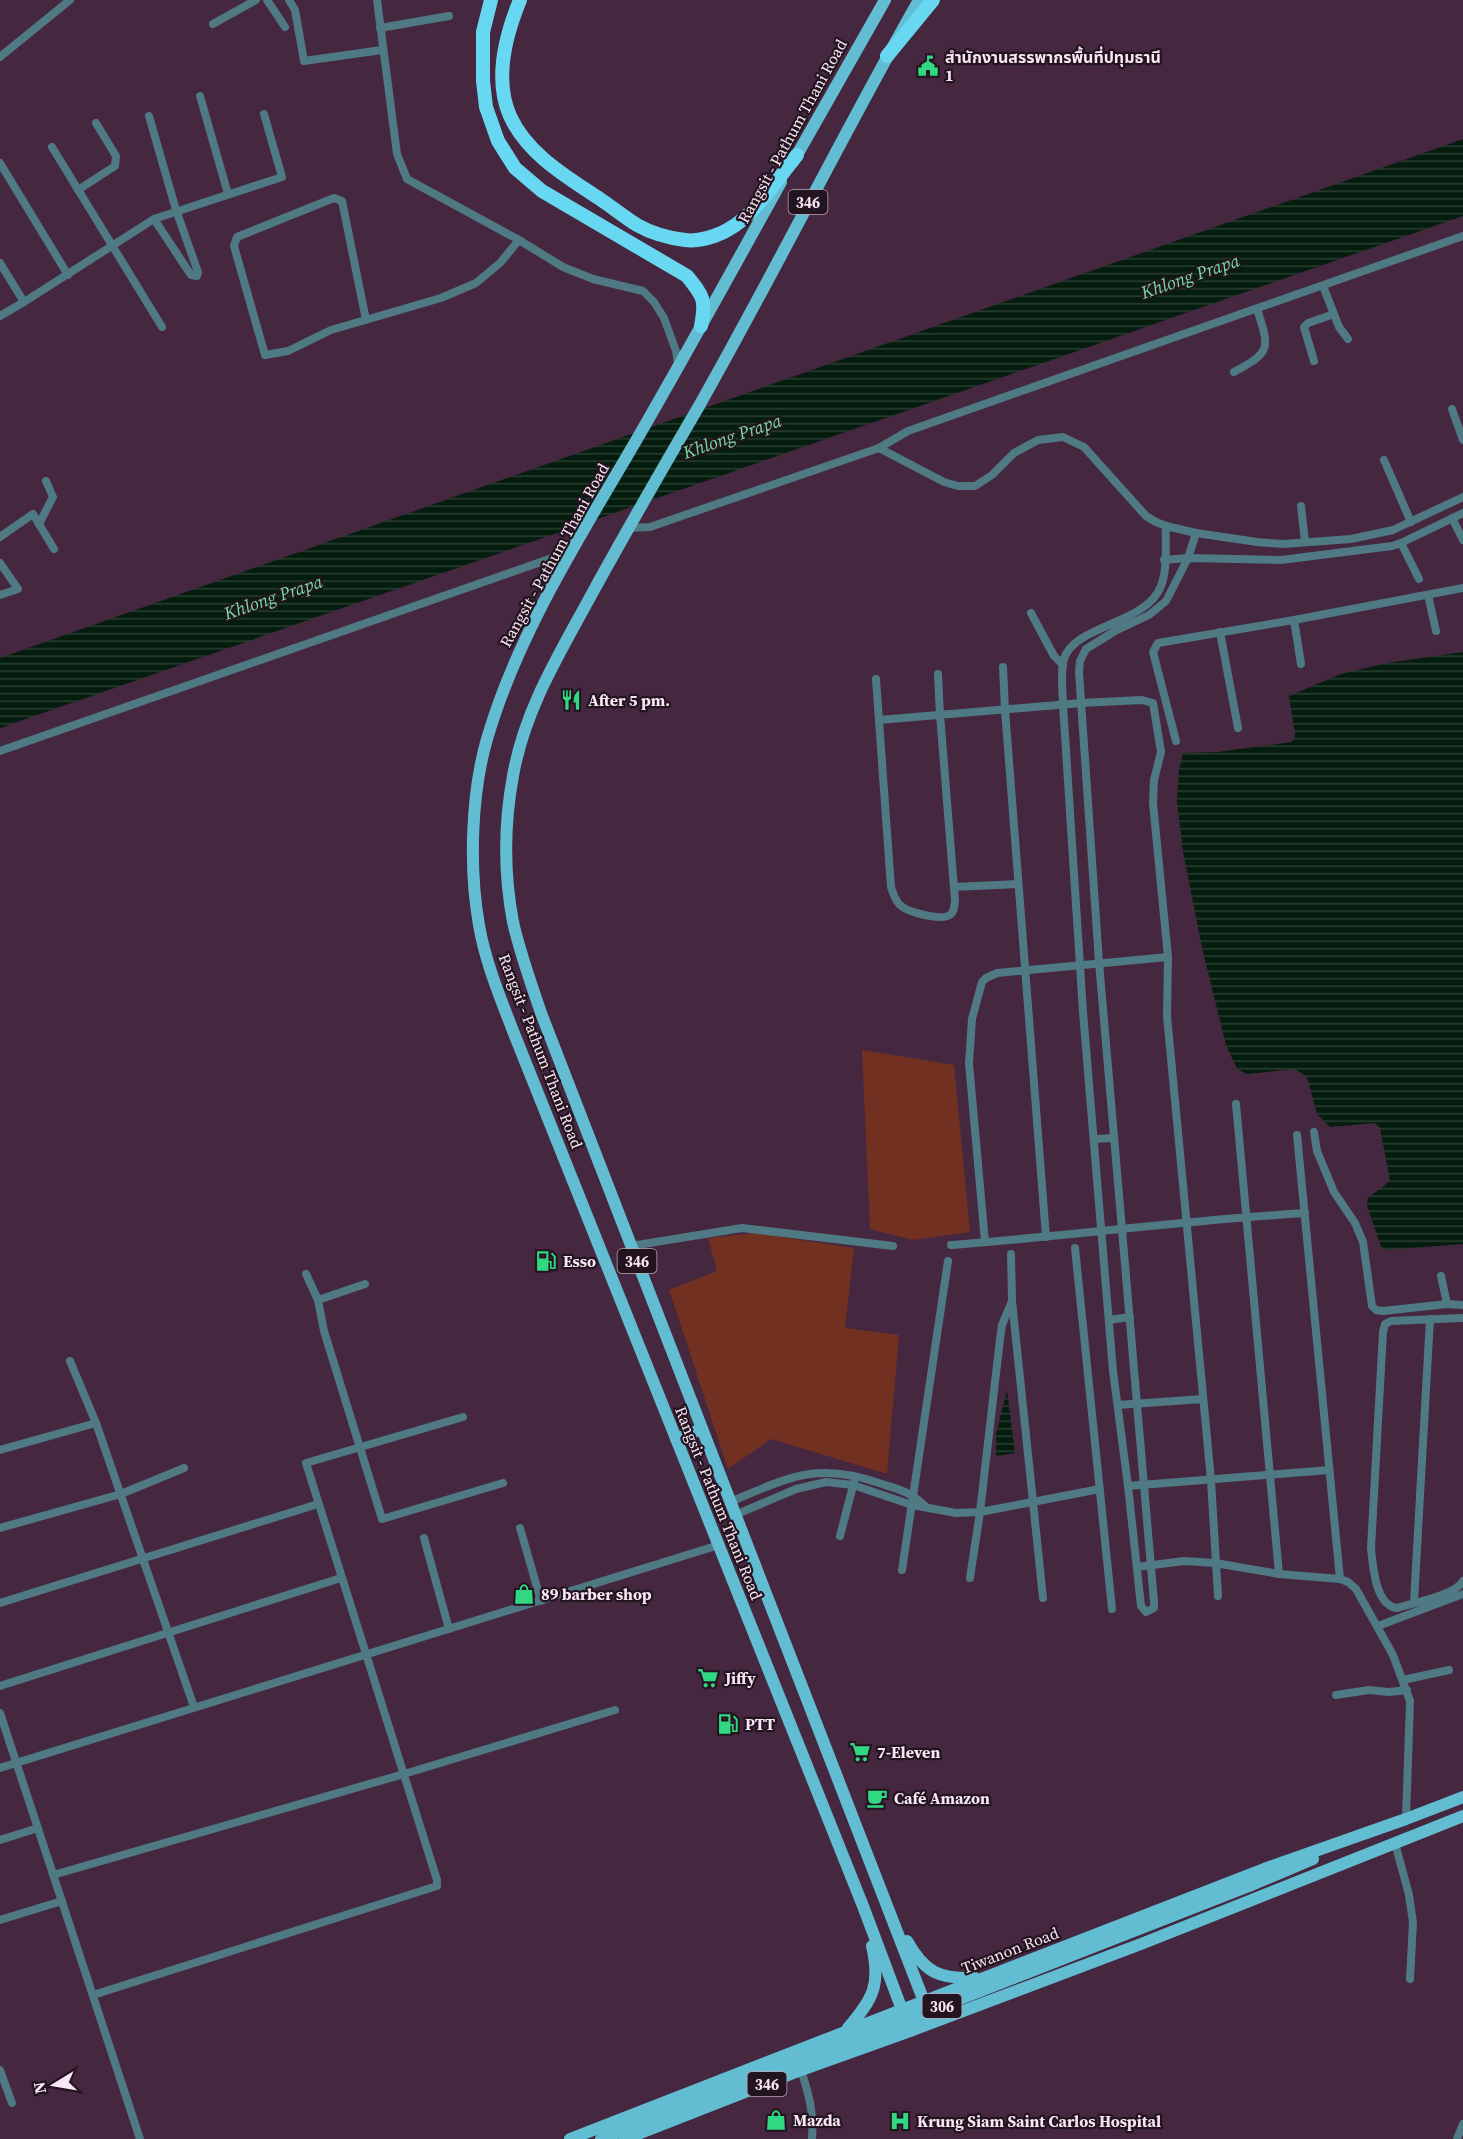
<svg xmlns="http://www.w3.org/2000/svg" width="1463" height="2139" font-family="'Source Serif 4','Noto Sans Thai',serif">
	<style>
		.green { fill: #723020 }
		.water { fill: url(#water-rules) }
		.lines { fill: none; stroke-linecap: round; stroke-linejoin: round }
		.street { stroke: #4f7983; stroke-width: 8 }
		.primary { stroke: #62bdd2; stroke-width: 12 }
		.highway { stroke: #68d8f2; stroke-width: 14 }
		.primary-bridge { stroke: #62bdd2; stroke-width: 12 }
		.labels { text-anchor: middle; dominant-baseline: central; stroke-width: 4.5; stroke-linejoin: round; paint-order: stroke }
		.shield { fill: #231520; stroke: #baa7b5; stroke-width: 1.5 }
		.shield-label { font-size: 15px; font-weight: bold; fill: #fae6f5 }
		.poi-label { font-size: 16px; font-weight: bold; fill: #fae6f5; stroke: #231520; text-anchor: start }
		.street-label { font-size: 16px; fill: #fae6f5; stroke: #231520 }
		.water-label { font-size: 18px; font-style: italic; fill: #72de9c; stroke: #231520 }
	</style>
	<defs>
		<pattern id="water-rules" width="6" height="5" patternUnits="userSpaceOnUse" patternTransform="scale(1.5)"><rect width="6" height="5" fill="#041d0e"/><path d="M0 2.5h6" fill="none" stroke="#2a3e32"/></pattern>
	</defs>
	<rect width="100%" height="100%" fill="#45273f"/>
	<!-- green -->
	<g class="green">
		<polygon points="862,1050 954,1065 970,1232 913,1240 870,1229"/>
		<polygon points="756,1233 854,1248 845,1328 899,1335 887,1474 771,1439 728,1469 669,1290 717,1271 708,1238"/>
	</g>
	<!-- water -->
	<g class="water">
		<polygon points="1463,139 1463,216 0,728 0,658"/>
		<polygon points="1463,652 1463,1244 1385,1250 1381,1246 1367,1206 1368,1198 1390,1181 1380,1128 1375,1123 1330,1127 1317,1114 1307,1077 1295,1069 1247,1074 1237,1069 1226,1045 1203,952 1183,852 1177,801 1179,770 1183,753 1218,752 1291,742 1294,739 1295,734 1289,696 1341,674 1387,663"/>
		<polygon points="1007,1390 1015,1453 996,1456 996,1435"/>
	</g>
	<g class="lines">
		<!-- street -->
		<g class="street">
			<polyline points="267,0 285,27"/>
			<polyline points="289,0 295,10 304,61 382,50"/>
			<polyline points="377,0 397,154 407,179 519,240 563,267 593,279 643,291 654,302 664,318 676,351 678,364"/>
			<polyline points="213,24 256,0"/>
			<polyline points="380,28 449,16"/>
			<polyline points="0,57 70,0"/>
			<polyline points="200,96 228,194"/>
			<polyline points="149,116 176,210 198,272 197,276 191,275 154,219"/>
			<polyline points="52,147 162,327"/>
			<polyline points="0,163 68,275"/>
			<polyline points="78,190 115,166 116,156 96,123"/>
			<polyline points="0,263 24,302 154,219 282,177 264,114"/>
			<polyline points="1323,286 1339,327 1348,339"/>
			<polyline points="0,316 24,302"/>
			<polyline points="366,320 342,201 334,198 237,237 234,246 265,355 288,351 331,330 441,298 476,283 500,263 519,240"/>
			<polyline points="1314,361 1304,327 1308,323 1334,314"/>
			<path d="M1234,372C1271,352 1270,349 1257,309"/>
			<polyline points="1452,409 1463,440"/>
			<polyline points="879,448 908,431 1463,236"/>
			<polyline points="1384,460 1411,522"/>
			<polyline points="1301,506 1305,542"/>
			<polyline points="1452,518 1463,540"/>
			<polyline points="39,524 53,497 46,481"/>
			<path d="M1166,526C1165,545 1168,568 1161,586C1147,624 1074,625 1064,659C1060,672 1063,691 1063,705L1083,1012L1113,1371L1128,1486L1141,1606L1146,1612L1154,1608V1602L1099,962L1079,672L1080,661L1086,649L1115,631L1149,615L1166,601L1188,558L1196,533"/>
			<polyline points="628,528 650,527 879,448 944,482 958,486 975,486 992,475 1014,453 1038,440 1063,437 1084,447 1146,516 1156,522 1166,526 1196,533 1257,542 1283,544 1351,539 1393,530 1463,497"/>
			<polyline points="0,537 33,514 54,549"/>
			<polyline points="1401,543 1419,579"/>
			<polyline points="1164,560 1188,558 1281,560 1392,546 1401,543 1463,513"/>
			<polyline points="0,563 18,589 0,595"/>
			<polyline points="1428,595 1436,631"/>
			<polyline points="1031,613 1054,656 1063,665"/>
			<polyline points="1294,620 1301,664"/>
			<polyline points="1220,632 1238,728"/>
			<polyline points="1003,667 1005,710 1046,1237"/>
			<path d="M876,679L891,887C893,894 895,900 900,905C907,912 943,922 951,914C955,910 954,905 955,900L940,715L938,674"/>
			<polyline points="879,720 1082,703 1142,700 1153,703 1161,752 1154,780 1153,803 1168,957 1167,1016 1211,1480 1218,1596"/>
			<polyline points="1176,741 1153,652 1158,643 1294,620 1463,588"/>
			<polyline points="0,751 555,557 568,558"/>
			<polyline points="954,887 1018,884"/>
			<polyline points="1236,1104 1279,1574"/>
			<polyline points="1314,1132 1317,1151 1334,1192 1355,1223 1363,1242 1372,1306 1376,1310 1383,1311 1447,1304 1463,1305"/>
			<polyline points="1297,1135 1340,1579"/>
			<polyline points="1094,1139 1114,1138"/>
			<polyline points="985,1242 969,1063 972,1019 982,982 986,978 997,973 1168,957"/>
			<path d="M951,1245C1069,1236 1187,1220 1305,1213"/>
			<polyline points="631,1246 742,1228 893,1246"/>
			<polyline points="1075,1248 1112,1609"/>
			<polyline points="1011,1254 1012,1301 1043,1598"/>
			<polyline points="306,1274 318,1300 324,1331 382,1519 503,1483"/>
			<polyline points="1441,1276 1447,1304"/>
			<polyline points="318,1300 365,1284"/>
			<path d="M1463,1318L1391,1321L1385,1324L1383,1332L1371,1548C1373,1566 1375,1605 1397,1608C1413,1603 1456,1595 1463,1581"/>
			<polyline points="1109,1320 1130,1317"/>
			<polyline points="70,1361 96,1423 194,1707"/>
			<polyline points="1118,1405 1203,1399"/>
			<polyline points="0,1450 96,1423"/>
			<polyline points="1128,1486 1329,1470"/>
			<path d="M730,1502C790,1477 817,1461 882,1484C901,1490 911,1492 926,1507"/>
			<polyline points="735,1515 796,1489 826,1482 853,1485 912,1505 956,1513 980,1512 1100,1489"/>
			<polyline points="0,1528 121,1494 184,1468"/>
			<polyline points="520,1528 541,1601"/>
			<polyline points="840,1536 854,1482"/>
			<polyline points="424,1538 449,1629"/>
			<polyline points="1137,1567 1184,1561 1215,1563 1279,1574 1340,1579 1348,1582 1356,1589 1393,1655 1410,1701 1406,1819"/>
			<polyline points="902,1570 948,1261"/>
			<polyline points="970,1578 980,1512 1000,1339 1002,1325 1012,1301"/>
			<polyline points="1414,1602 1430,1319"/>
			<polyline points="0,1603 318,1504"/>
			<polyline points="1378,1626 1463,1594"/>
			<polyline points="1403,1680 1449,1670"/>
			<polyline points="0,1686 341,1578"/>
			<polyline points="1336,1695 1369,1690 1389,1692 1407,1690"/>
			<polyline points="0,1713 140,2139"/>
			<polyline points="0,1768 719,1545"/>
			<polyline points="0,1840 38,1828"/>
			<polyline points="1395,1843 1409,1895 1413,1922 1410,1979"/>
			<polyline points="53,1875 404,1774 615,1710"/>
			<polyline points="0,1920 62,1901"/>
			<polyline points="93,1995 437,1886 437,1880 306,1463 463,1417"/>
			<polyline points="0,2070 12,2103"/>
			<path d="M801,2070C809,2095 814,2112 812,2139"/>
			<polyline points="1457,2139 1463,2124"/>
		</g>
		<!-- primary -->
		<g class="primary">
			<path d="M919,0C843,134 775,272 699,406C661,471 624,535 588,601C557,658 524,712 513,776C504,824 504,874 513,922C520,953 531,983 541,1013L932,2022"/>
			<polyline points="793,162 885,0"/>
			<path d="M781,182C731,272 682,362 630,451C576,543 517,636 487,739C471,794 469,869 479,925C485,961 500,997 513,1031L863,1906L910,2031"/>
			<polyline points="676,1439 702,1429"/>
			<polyline points="1249,1886 1313,1859"/>
			<path d="M907,1941C925,1973 939,1979 975,1978"/>
			<path d="M848,2028C873,1999 881,1985 872,1946"/>
			<polyline points="570,2139 1264,1869 1406,1819 1463,1797"/>
			<polyline points="601,2139 635,2126"/>
			<polyline points="625,2139 801,2070 910,2031 1141,1944 1463,1816"/>
		</g>
		<!-- highway -->
		<g class="highway">
			<path d="M491,0L483,32V81L486,107L498,141L515,168L542,191L687,276C704,297 706,300 701,326"/>
			<path d="M520,0C506,34 494,80 510,116C527,154 567,177 600,199C612,207 624,217 637,225C651,233 669,238 685,240C698,242 718,236 729,229C755,215 778,178 797,155"/>
			<polyline points="887,56 933,0"/>
		</g>
		<!-- primary-bridge -->
		<polyline class="primary-bridge" points="635,2126 1249,1886"/>
	</g>
	<!-- icons -->
	<defs>
		<g id="civic-bare" transform="scale(1.62)"><path d="M-.6-6.5H3V-4.5H.6V-3L4-1V1h2V6H-6V1h2V-1L-.6-3ZM-1.2 2.5V6h2.4V2.5Z" fill="#31d882" stroke="#231520" stroke-width="2.5" paint-order="stroke"/></g>
		<g id="restaurant-bare" transform="scale(1.62)"><path d="M-5-6h1v4h1v-4h1v4h1v-4h1v5L-1.5 .5V6h-2V.5L-5-1ZM5-6V6H3V1.5H1.5Q1.5-4 5-6Z" fill="#31d882" stroke="#231520" stroke-width="2.5" paint-order="stroke"/></g>
		<g id="fuel-bare" transform="scale(1.62)"><path d="M-5.5-6h7V0h2V4h1.3V-2.5L3-4.5l.8-.8L6-3V5H2.5V1h-1V6h-7ZM-4.2-4.7v3.2H.2V-4.7Z" fill="#31d882" stroke="#231520" stroke-width="2.5" paint-order="stroke"/></g>
		<g id="shop-bare" transform="scale(1.62)"><path d="M-5-2.5h2.3a2.7 3.5 0 0 1 5.4 0H5L5.5 6h-11ZM-1.5-2.5h3a1.5 2.3 0 0 0-3 0Z" fill="#31d882" stroke="#231520" stroke-width="2.5" paint-order="stroke"/></g>
		<g id="supermarket-bare" transform="scale(1.62)"><path d="M-6-5.5h2.5l.6 2H6L4.5 2H-2.5L-4.4-4H-6ZM-1.5 3.2a1.3 1.3 0 1 0 .1 0ZM3 3.2a1.3 1.3 0 1 0 .1 0Z" fill="#31d882" stroke="#231520" stroke-width="2.5" paint-order="stroke"/></g>
		<g id="cafe-bare" transform="scale(1.62)"><path d="M-5.5-4.5H6V0H3Q3 3.5 0 3.5H-2.5Q-5.5 3.5-5.5 0ZM3-3.2v2h1.7v-2ZM-6 4.5H4V6H-6Z" fill="#31d882" stroke="#231520" stroke-width="2.5" paint-order="stroke"/></g>
		<g id="hospital-bare" transform="scale(1.62)"><path d="M-5-5h3v3.5h4V-5h3V5h-3V1.5h-4V5h-3Z" fill="#31d882" stroke="#231520" stroke-width="2.5" paint-order="stroke"/></g>
	</defs>
	<g fill-rule="evenodd">
		<use href="#civic-bare" x="928" y="66"/>
		<use href="#restaurant-bare" x="571" y="700"/>
		<use href="#fuel-bare" x="546" y="1261"/>
		<use href="#shop-bare" x="524" y="1594"/>
		<use href="#supermarket-bare" x="708" y="1678"/>
		<use href="#fuel-bare" x="728" y="1724"/>
		<use href="#supermarket-bare" x="860" y="1752"/>
		<use href="#cafe-bare" x="877" y="1798"/>
		<use href="#shop-bare" x="776" y="2120"/>
		<use href="#hospital-bare" x="900" y="2121"/>
	</g>
	<g class="labels">
		<!-- shield labels -->
		<g class="shield">
			<rect x="788.5" y="190" width="39" height="24" rx="4.5"/>
			<rect x="617.5" y="1249" width="39" height="24" rx="4.5"/>
			<rect x="922.5" y="1994" width="39" height="24" rx="4.5"/>
			<rect x="747.5" y="2072" width="39" height="24" rx="4.5"/>
		</g>
		<g class="shield-label">
			<text x="808" y="202">346</text>
			<text x="637" y="1261">346</text>
			<text x="942" y="2006">306</text>
			<text x="767" y="2084">346</text>
		</g>
		<!-- poi labels -->
		<g class="poi-label">
			<text x="945" y="57">สำนักงานสรรพากรพื้นที่ปทุมธานี<tspan x="945" dy="18">1</tspan></text>
			<text x="588" y="700">After 5 pm.</text>
			<text x="563" y="1261">Esso</text>
			<text x="541" y="1594">89 barber shop</text>
			<text x="725" y="1678">Jiffy</text>
			<text x="745" y="1724">PTT</text>
			<text x="877" y="1752">7-Eleven</text>
			<text x="894" y="1798">Café Amazon</text>
			<text x="793" y="2120">Mazda</text>
			<text x="917" y="2121">Krung Siam Saint Carlos Hospital</text>
		</g>
		<!-- street labels -->
		<g class="street-label">
			<text transform="translate(792 131) rotate(-61)">Rangsit - Pathum Thani Road</text>
			<text transform="translate(554 555) rotate(-61)">Rangsit - Pathum Thani Road</text>
			<text transform="translate(541 1051) rotate(69)">Rangsit - Pathum Thani Road</text>
			<text transform="translate(719 1503) rotate(68)">Rangsit - Pathum Thani Road</text>
			<text transform="translate(1010 1950) rotate(-21)">Tiwanon Road</text>
		</g>
		<!-- water labels -->
		<g class="water-label">
			<text transform="translate(1190 276) rotate(-19)">Khlong Prapa</text>
			<text transform="translate(732 436) rotate(-19)">Khlong Prapa</text>
			<text transform="translate(273 597) rotate(-19)">Khlong Prapa</text>
		</g>
	</g>
	<!-- north arrow -->
	<g transform="translate(54 2085) rotate(259)" stroke="#231520" stroke-width="4.5" paint-order="stroke">
	<path d="M0-4.5L10 22L0 15L-10 22Z" fill="#fae6f5"/>
	<text y="-9" font-size="16" font-weight="bold" text-anchor="middle" fill="#fae6f5">N</text>
	</g>
</svg>
